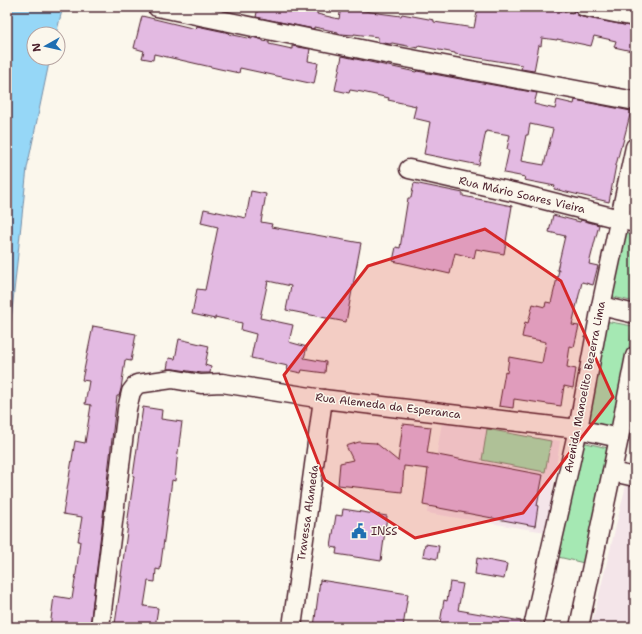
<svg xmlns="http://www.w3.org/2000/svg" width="642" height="634" font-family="'Shantell Sans',sans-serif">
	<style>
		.built { fill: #f4e5e9 }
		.green { fill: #a5e8b3; stroke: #78846f }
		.water { fill: #96d7f7; stroke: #788da5 }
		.building { fill: #e3bae2; stroke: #4a1f2b; fill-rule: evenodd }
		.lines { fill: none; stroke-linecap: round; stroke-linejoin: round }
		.minor-casing { stroke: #4a1f2b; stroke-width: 21 }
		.minor { stroke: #fbf7ec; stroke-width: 18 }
		.marked { fill: #d62828; fill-opacity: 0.2; stroke: #d62828; stroke-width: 3; stroke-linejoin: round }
		.labels { text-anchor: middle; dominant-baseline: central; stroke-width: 3; stroke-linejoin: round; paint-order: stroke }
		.street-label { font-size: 11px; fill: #4a1f2b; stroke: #fbf7ec }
		.poi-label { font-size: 11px; fill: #4a1f2b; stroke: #fbf7ec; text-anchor: start }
	</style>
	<rect width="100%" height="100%" fill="#fbf7ec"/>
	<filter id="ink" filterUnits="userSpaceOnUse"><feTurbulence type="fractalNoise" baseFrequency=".025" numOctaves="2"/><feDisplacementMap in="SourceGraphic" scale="8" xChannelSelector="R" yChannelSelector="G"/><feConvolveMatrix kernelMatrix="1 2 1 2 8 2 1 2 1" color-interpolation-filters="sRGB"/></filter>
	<g filter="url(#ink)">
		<!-- built -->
		<g class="built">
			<polygon points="442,422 560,441 546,532 427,513"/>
			<polygon points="627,481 635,482 635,627 591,627"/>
		</g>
		<!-- green -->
		<g class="green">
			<polygon points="623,233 635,235 635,302 609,296"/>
			<polygon points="605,321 633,326 614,427 586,421"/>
			<polygon points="487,429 551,441 545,472 482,460"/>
			<polygon points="582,442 612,449 584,563 554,556"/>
		</g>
		<!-- water -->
		<polygon class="water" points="7,7 63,7 56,34 34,34 34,58 50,58 27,168 11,320 7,343"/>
		<!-- building -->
		<g class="building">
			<polygon points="258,7 319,7 317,14 339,19 341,7 356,7 356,10 401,16 402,14 434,20 434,22 474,28 478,7 526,7 542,10 542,8 573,13 574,7 577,15 582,17 635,27 635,36 632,51 614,47 616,41 594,36 591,46 557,39 557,40 542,38 541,46 539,45 534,71 521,69 522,65 455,54 455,53 418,46 418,48 392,43 390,44 378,42 378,37 354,34 354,35 341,34 338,34 338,32 314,27 314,29 256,17"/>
			<polygon points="142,16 196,29 197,26 230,33 229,34 252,39 252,37 263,40 263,41 269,42 269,44 292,49 292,46 310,49 308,61 318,63 314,84 240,68 239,73 220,69 154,54 153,60 142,58 144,51 134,48"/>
			<path d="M342,56L416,72L417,71L537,93L534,104L555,109L557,100L574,104L575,100L631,111L622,146H621L616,165L609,202L554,189L555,186L524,180L525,177L504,173L509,150L507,149L510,135L486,131L479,165L424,154L430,122L413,118L416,106L388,100L389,98L362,92L350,90L349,93L335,90ZM530,124L553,129L544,165L521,161L526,135H528Z"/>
			<polygon points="414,183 463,193 463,196 512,206 504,254 476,249 474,258 455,253 450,274 393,261 396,247 400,248 408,198 411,198"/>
			<polygon points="251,191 266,194 261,222 272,224 271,227 361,243 346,322 286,310 291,286 268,281 260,318 293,325 289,342 307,347 304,358 326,362 325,373 302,370 301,373 287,370 288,366 251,358 256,334 241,330 242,323 215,317 215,319 192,314 197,289 205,290 218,227 201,223 204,209 246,218"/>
			<polygon points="553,215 580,222 581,220 599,225 589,264 598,266 593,285 582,282 572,325 579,326 574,347 570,346 567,367 576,369 573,388 564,386 561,406 514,399 513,408 499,406 505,372 507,373 509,357 542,363 546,342 522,337 525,322 528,323 533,304 545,307 546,302 551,303 559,270 557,270 565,236 549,232"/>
			<polygon points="93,326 136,334 131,361 125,360 121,389 119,396 117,396 90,627 50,627 54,596 72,599 77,567 80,541 78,541 82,517 63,514 75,441 85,443 91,405 85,404 89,381 82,380"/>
			<polygon points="179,339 209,346 205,365 211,367 210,373 202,373 174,369 167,369 169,358 175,359"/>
			<polygon points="143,407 162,410 161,419 182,422 177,460 175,481 172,480 160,570 156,569 155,582 148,581 144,606 158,608 155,627 137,627 115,624 122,576 121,576 128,525 127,525 134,476 133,476"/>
			<polygon points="403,424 431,427 427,453 543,475 537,506 538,506 535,526 423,505 428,469 404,466 402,492 338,485 340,463 353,460 346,446 359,442 376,443 398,461"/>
			<polygon points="343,509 387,516 381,561 336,554 337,548 331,547 336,515 342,516"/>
			<polygon points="425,544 439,546 437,559 423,556"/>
			<polygon points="477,558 507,564 504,579 475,574"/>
			<polygon points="320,580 408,594 403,627 314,627"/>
			<polygon points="450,582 463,584 458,610 521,621 521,627 462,627 440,623 444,600 447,601"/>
		</g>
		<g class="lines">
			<!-- minor casing -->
			<g class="minor-casing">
				<g id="minor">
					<polyline points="157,7 385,54 635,101"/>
					<polyline points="584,7 635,17"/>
					<polyline points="409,169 517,193 635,223"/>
					<polyline points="601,306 635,314"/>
					<polyline points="612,472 635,477"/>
					<polyline points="100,627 127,409 131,392 137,384 172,379 201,384 222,383 323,399 578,429 619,438"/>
					<polyline points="292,627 323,399"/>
					<polyline points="533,627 578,429 601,306 635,147"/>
					<polyline points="579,627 619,438 635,356"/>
				</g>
			</g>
			<!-- minor -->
			<use href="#minor" class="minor"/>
		</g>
	</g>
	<!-- marked area -->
	<path class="marked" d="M485,229L561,281L613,397L523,513L415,538L325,480L284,375L368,266Z"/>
	<!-- icons -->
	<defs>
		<g id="civic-bare" transform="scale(1.2)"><path d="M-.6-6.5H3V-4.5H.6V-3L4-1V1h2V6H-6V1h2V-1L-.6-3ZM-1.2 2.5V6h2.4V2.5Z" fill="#1f6fb2" stroke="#fbf7ec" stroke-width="2.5" paint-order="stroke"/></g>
	</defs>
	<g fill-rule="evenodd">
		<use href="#civic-bare" x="359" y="531"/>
	</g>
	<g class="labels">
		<!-- street labels -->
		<g class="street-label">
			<text transform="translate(522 195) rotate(13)">Rua Mário Soares Vieira</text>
			<text transform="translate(585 387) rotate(-79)">Avenida Manoelito Bezerra Lima</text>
			<text transform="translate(388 406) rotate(7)">Rua Alemeda da Esperanca</text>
			<text transform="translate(308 513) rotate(-82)">Travessa Alameda</text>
		</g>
		<!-- poi labels -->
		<g class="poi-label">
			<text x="371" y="531">INSS</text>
		</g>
	</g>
	<!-- margin -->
	<rect width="642" height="634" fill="none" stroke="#fbf7ec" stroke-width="24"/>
	<rect x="12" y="12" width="618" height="610" fill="none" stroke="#4a1f2b" stroke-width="1.5" filter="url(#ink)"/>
	<!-- north arrow -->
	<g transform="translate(46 46) rotate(262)"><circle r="19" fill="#fbf7ec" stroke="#b4a19f"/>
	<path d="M0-3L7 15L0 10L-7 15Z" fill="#1f6fb2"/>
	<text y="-6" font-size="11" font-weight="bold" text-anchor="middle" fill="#4a1f2b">N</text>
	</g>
</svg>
